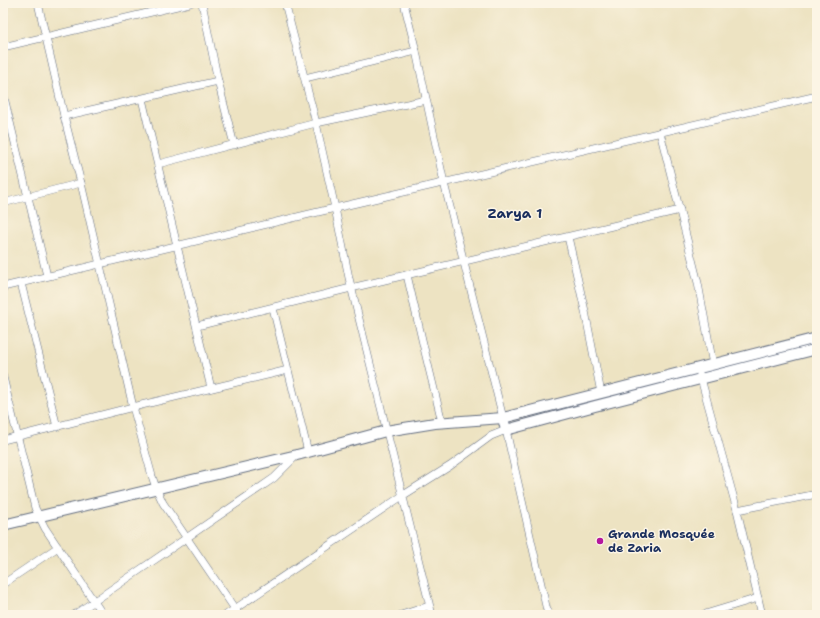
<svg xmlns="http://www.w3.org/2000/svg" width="820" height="618" font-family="'Shantell Sans',sans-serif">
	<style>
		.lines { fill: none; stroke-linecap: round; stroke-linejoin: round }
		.street-casing { stroke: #646e81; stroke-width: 8 }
		.secondary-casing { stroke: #646e81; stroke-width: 12 }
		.street { stroke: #fff; stroke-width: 7 }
		.secondary { stroke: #fff; stroke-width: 10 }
		.poi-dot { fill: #b5179e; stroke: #fcf5e5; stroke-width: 1.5 }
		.labels { text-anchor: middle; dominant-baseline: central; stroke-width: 3; stroke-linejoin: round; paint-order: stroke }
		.poi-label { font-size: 12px; font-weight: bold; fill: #1b2f5e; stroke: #fcf5e5; text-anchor: start }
		.quarter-label { font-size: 14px; font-weight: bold; fill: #1b2f5e; stroke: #fcf5e5 }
	</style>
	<rect width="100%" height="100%" fill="#fcf5e5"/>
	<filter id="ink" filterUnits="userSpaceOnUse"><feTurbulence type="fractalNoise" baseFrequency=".025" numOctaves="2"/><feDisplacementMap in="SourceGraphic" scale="8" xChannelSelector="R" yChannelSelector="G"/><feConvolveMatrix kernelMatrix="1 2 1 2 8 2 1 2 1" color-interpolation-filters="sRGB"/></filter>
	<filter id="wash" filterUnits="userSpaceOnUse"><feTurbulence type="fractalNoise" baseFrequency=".012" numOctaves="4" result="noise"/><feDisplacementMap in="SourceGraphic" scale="16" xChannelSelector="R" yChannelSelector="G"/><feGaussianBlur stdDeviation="0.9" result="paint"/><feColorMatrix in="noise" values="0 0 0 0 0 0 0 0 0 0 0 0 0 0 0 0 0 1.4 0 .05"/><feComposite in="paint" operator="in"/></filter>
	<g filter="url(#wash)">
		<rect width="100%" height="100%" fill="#ede3c2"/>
	</g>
	<g filter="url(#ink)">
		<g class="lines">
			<!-- street casing -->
			<g class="street-casing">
				<g id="street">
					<polyline points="38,3 64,116 81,183 133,407 152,476 156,488 163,503 239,615"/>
					<polyline points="202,3 218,81 234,145"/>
					<polyline points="285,3 316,123 335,208 349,278 432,615"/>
					<polyline points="404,3 416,51 444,183 503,418"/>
					<polyline points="3,47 190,3"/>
					<polyline points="305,78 416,51"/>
					<polyline points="3,93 47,276"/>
					<polyline points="142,99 211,388"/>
					<polyline points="64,116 218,81"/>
					<polyline points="660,132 698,283 713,365"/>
					<polyline points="158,164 316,123 426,100"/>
					<polyline points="3,203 81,183"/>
					<polyline points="568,237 585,311 601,393"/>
					<polyline points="407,275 424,348 442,422"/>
					<polyline points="21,283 57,427"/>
					<polyline points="3,287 335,208 817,96"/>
					<polyline points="273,308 308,452"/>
					<polyline points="197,326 351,288 680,210"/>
					<polyline points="700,375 737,510 762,615"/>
					<polyline points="3,377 35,508 45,528 103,615"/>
					<polyline points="3,440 133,407 288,370"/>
					<polyline points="737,510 817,494"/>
					<polyline points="3,584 58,547"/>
					<polyline points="74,615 274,478 297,455"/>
					<polyline points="226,615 402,496 450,466 491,436 506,430 548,615"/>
					<polyline points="401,615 429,606"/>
					<polyline points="702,615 758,598"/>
				</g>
			</g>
			<!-- secondary casing -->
			<g class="secondary-casing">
				<g id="secondary">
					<polyline points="503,418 506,430 595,406 817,349"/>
					<polyline points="3,525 297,455 386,431 435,423 503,418 817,338"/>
				</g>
			</g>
			<!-- street -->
			<use href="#street" class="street"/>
			<!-- secondary -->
			<use href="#secondary" class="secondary"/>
		</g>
	</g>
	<!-- markers -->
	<circle class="poi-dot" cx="600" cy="541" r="4"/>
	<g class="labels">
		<!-- poi labels -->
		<g class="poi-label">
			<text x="608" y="534">Grande Mosquée<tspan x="608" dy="14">de Zaria</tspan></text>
		</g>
		<!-- quarter labels -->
		<g class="quarter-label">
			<text x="515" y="213">Zarya 1</text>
		</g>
	</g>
	<!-- margin -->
	<rect width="820" height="618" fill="none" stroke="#fcf5e5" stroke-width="16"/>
</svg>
